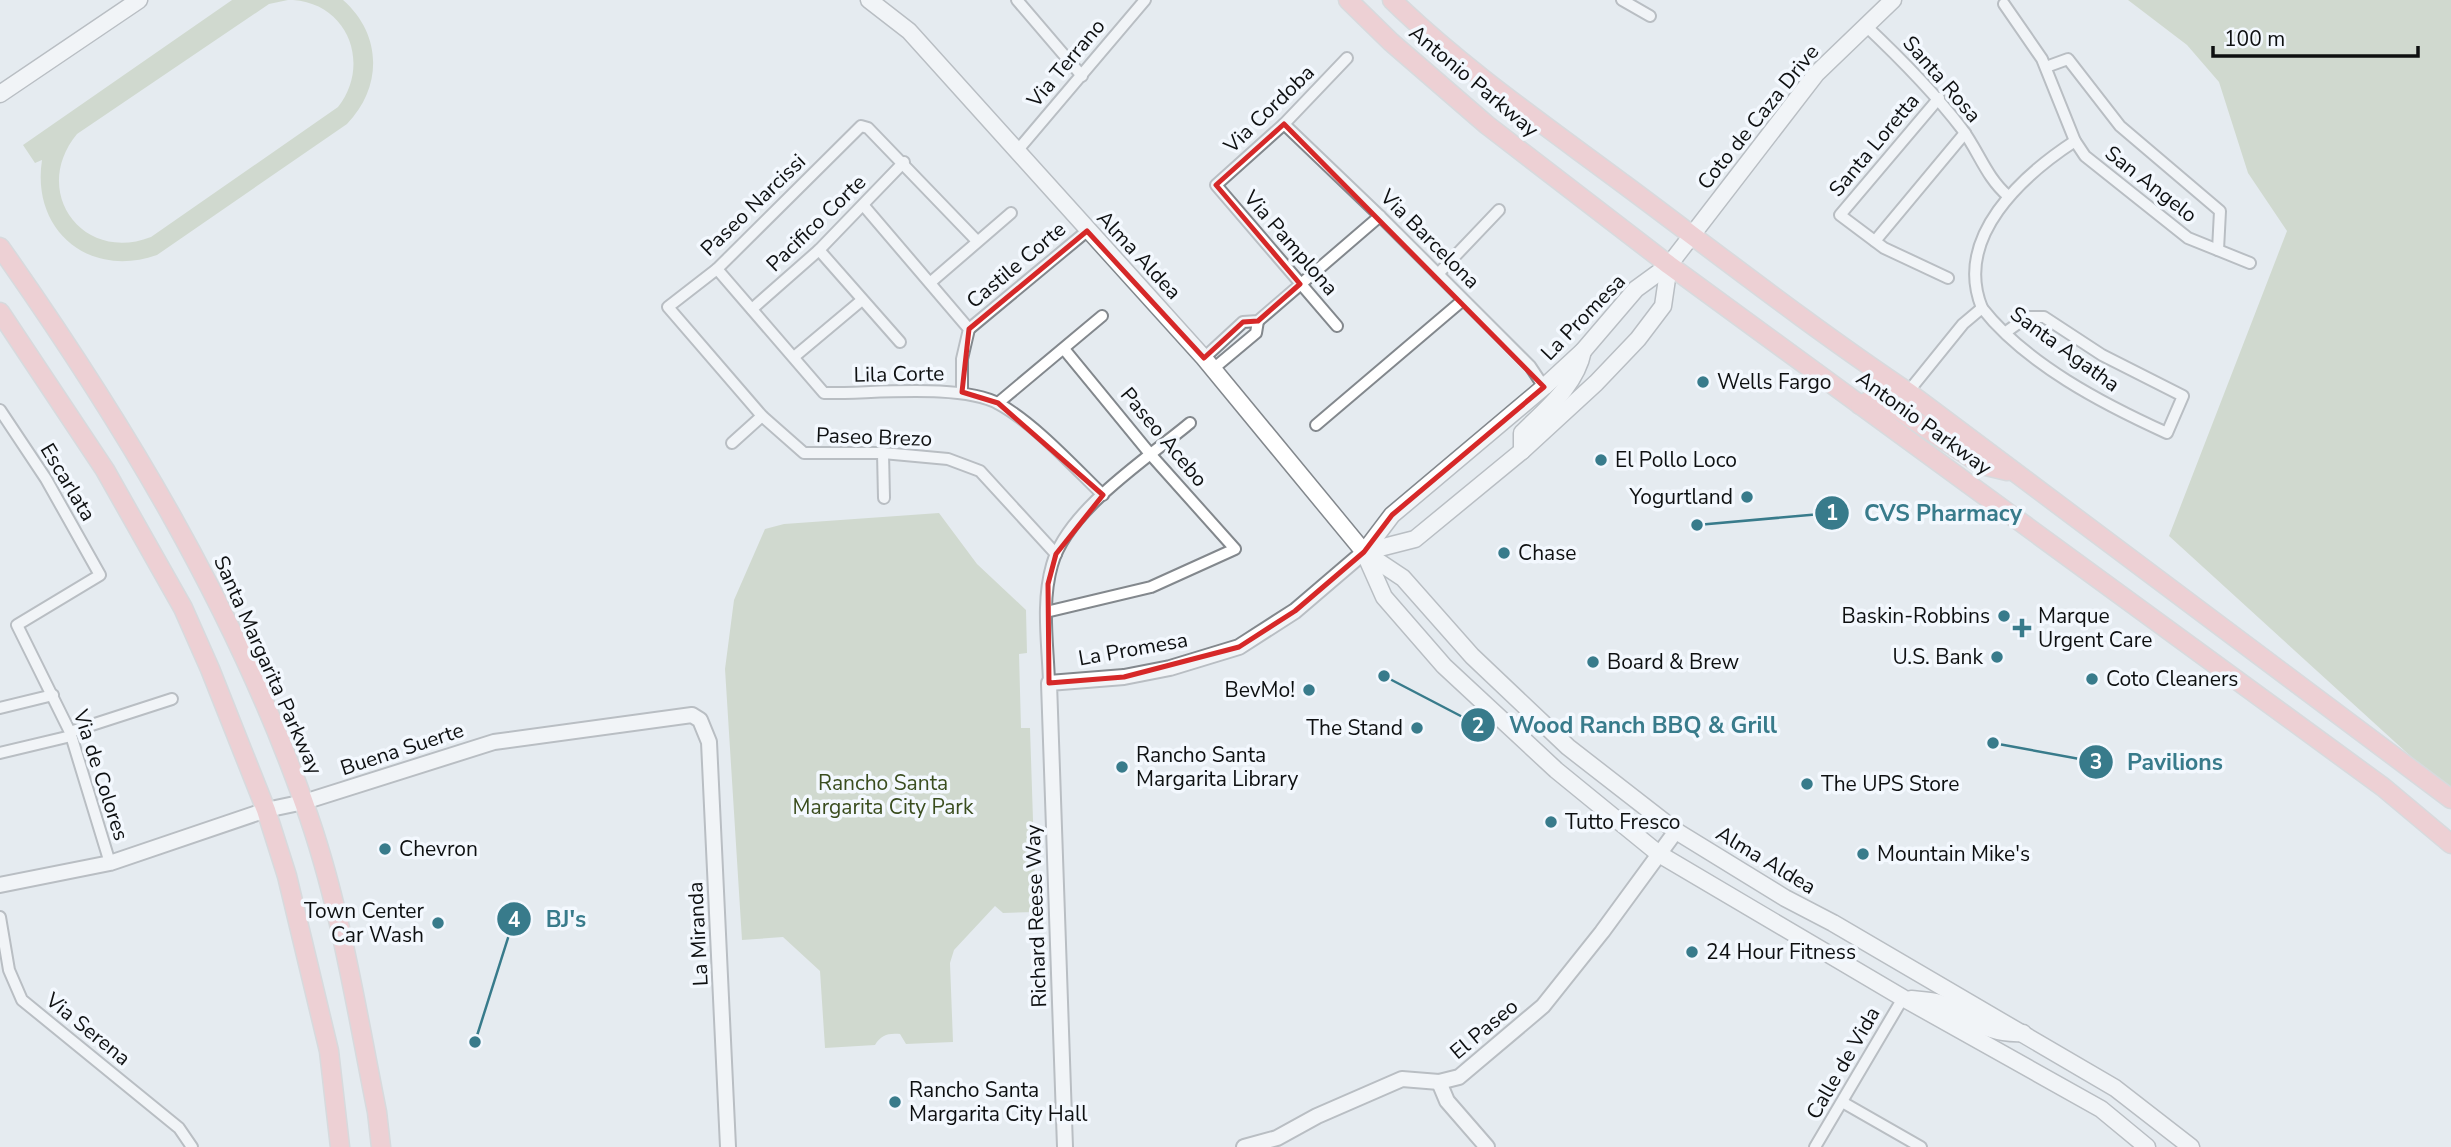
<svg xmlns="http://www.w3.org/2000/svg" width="2451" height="1147" font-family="'Nunito Sans',sans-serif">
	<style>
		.green { fill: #b6c4a7 }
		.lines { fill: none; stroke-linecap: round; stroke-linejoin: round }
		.minor-casing { stroke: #83888d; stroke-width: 14 }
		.tertiary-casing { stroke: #83888d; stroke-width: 18 }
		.secondary-casing { stroke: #83888d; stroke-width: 19 }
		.primary-casing { stroke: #c5c6c6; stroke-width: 21 }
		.minor { stroke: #fff; stroke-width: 10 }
		.tertiary { stroke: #fff; stroke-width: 14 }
		.secondary { stroke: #fff; stroke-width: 16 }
		.primary { stroke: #f5afb2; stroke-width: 18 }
		.marked { fill: none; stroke: #d62828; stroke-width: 5; stroke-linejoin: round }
		.poi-dot { fill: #387b8b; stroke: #f3f8fe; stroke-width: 2.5 }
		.labels { text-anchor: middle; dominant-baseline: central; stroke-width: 7; stroke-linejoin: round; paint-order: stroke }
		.street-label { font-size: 21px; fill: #0e1011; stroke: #f3f8fe }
		.poi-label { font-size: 21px; fill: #0e1011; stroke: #f3f8fe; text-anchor: start }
		.park-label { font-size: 21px; fill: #3a4d1e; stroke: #f3f8fe }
		.leader { fill: none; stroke: #387b8b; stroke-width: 2.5 }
		.callout-dot { fill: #387b8b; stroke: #f3f8fe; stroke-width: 2.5 }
		.mark-label { font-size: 21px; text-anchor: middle; font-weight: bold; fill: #fff }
		.callout-label { font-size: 23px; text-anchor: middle; font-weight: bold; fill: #387b8b; stroke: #f3f8fe; stroke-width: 7; stroke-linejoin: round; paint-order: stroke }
	</style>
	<rect width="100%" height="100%" fill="#e5ebf0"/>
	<!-- green -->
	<g class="green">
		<path d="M232,0H288L269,4L77,134C30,191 82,264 151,237L338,107C371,65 349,4 293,0H343C382,34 383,87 347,124L157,255C89,279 31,230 42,160L35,163L23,145Z"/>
		<polygon points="2128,0 2451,0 2451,793 2169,536 2287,231 2248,173 2219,82 2187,45"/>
		<path d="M939,513L977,564L1026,610L1027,653L1019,654L1021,728H1030L1036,912L1003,913L995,906L954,950L950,963L953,1042L906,1044L900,1034C888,1033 881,1035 875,1045L825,1048L820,971L783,937L742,940L725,669L734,600L765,529L784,524Z"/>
	</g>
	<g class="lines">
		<!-- minor casing -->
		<g class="minor-casing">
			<g id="minor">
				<polyline points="1017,0 1082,76"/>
				<polyline points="1622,0 1650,16"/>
				<polyline points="2004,4 2042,59 2075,141 2085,156 2188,238 2250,263"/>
				<path d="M1865,25C1900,58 1933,91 1962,129C1979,152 1986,177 2008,196"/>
				<polyline points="2046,67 2068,59 2120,126 2220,211 2218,250"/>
				<polyline points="1939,98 1840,215 1884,248 1948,278"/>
				<polyline points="1284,124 1380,216 1530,366 1544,387"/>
				<polyline points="1017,151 1145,0"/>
				<polyline points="864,206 969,329 962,359 962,392"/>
				<polyline points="977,241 868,128 861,126 717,269 668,307 762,416 804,453 883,453 948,459 980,471 1056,554"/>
				<polyline points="1875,241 1965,133"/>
				<polyline points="819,250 900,342"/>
				<path d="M717,269L824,393C869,394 961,383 999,404C1034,423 1074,467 1103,495"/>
				<polyline points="1438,274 1499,210"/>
				<polyline points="931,282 1011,213"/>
				<path d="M1982,308C2026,364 2103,404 2167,433L2183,396L2102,355L2044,317H2027L2006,332"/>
				<polyline points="752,309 819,250 904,162"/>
				<polyline points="1337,326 1216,185 1284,124 1347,58"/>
				<polyline points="969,329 1087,231"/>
				<polyline points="794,357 862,300"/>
				<polyline points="1204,358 1243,322 1258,321 1380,216"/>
				<polyline points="1213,369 1256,333 1258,321"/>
				<path d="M1908,392L1963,324L1982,308C1953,237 2023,175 2075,141"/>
				<polyline points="998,403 1102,316"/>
				<polyline points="0,410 46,479 100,575 17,625 70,732 110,863"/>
				<polyline points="1316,425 1463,300"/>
				<polyline points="732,443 762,416"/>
				<polyline points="883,453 884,498"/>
				<polyline points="1046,612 1151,587 1235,549 1151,455 1064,349"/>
				<path d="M1049,683C1048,645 1041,603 1052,565C1067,510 1148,458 1190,423"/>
				<polyline points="0,708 53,695"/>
				<polyline points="70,732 172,699"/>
				<polyline points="0,753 71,736"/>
				<polyline points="0,917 9,970 22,1000 179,1128 192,1147"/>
				<polyline points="1844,1103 1921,1147"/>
				<polyline points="1815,1147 1903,998"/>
			</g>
		</g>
		<!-- tertiary casing -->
		<g class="tertiary-casing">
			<g id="tertiary">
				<polyline points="0,885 110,863 266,810 304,802 494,742 692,715 700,720 709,742 728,1147"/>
				<polyline points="1439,1082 1447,1101 1487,1147"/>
				<polyline points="1065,1147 1049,683 1124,677 1170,668 1239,647 1295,611 1364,552"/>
				<polyline points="1244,1147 1277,1138 1317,1116 1402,1079 1439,1082 1459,1077 1543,1006 1602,932 1676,831"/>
			</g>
		</g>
		<!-- secondary casing -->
		<g class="secondary-casing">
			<g id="secondary">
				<polyline points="869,0 909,31 1204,358 1364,552 1403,578 1472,656 1568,747 1676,831 1785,898 1833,923 2115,1088 2191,1147"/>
				<polyline points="0,94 139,0"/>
				<path d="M1522,451V433C1546,409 1576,386 1583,351"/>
				<polyline points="1364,552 1384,597 1444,666 1556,770 1659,854 1903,998 2101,1109 2147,1147"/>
				<polyline points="1364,552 1392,515 1544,387 1583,351 1636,289 1669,265 1816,74 1893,0"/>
				<polyline points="1364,552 1415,539 1522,451 1596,383 1638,339 1663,306 1669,265"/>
				<path d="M1911,999C1920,1000 1931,1000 1939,1003C1972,1017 1985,1035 2023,1033"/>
			</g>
		</g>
		<!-- primary casing -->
		<g class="primary-casing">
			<g id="primary">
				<polyline points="1348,0 1391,42 1487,125 1669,265 2383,787 2451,844"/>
				<path d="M1392,0C1463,69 1546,126 1625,185C1719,255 1811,327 1908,392L2451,799"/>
				<path d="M0,247C121,419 233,603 304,803C340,902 356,1008 377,1112L381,1147"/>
				<polyline points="0,312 105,470 183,608 210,669 266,810 287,876 329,1051 340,1147"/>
				<polyline points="1860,405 1873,399 1881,399 1982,465 2007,471"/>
			</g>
		</g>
		<!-- minor -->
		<use href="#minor" class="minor"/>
		<!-- tertiary -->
		<use href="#tertiary" class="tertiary"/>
		<!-- secondary -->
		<use href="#secondary" class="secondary"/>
		<!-- primary -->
		<use href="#primary" class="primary"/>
	</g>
	<!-- marked area -->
	<path d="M0 0H2451V1147H0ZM1284,124L1544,387L1392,515L1364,552L1295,611L1239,647L1124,677L1049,683L1048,584L1056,554L1103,495L998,403L962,392L969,329L1087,231L1204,358L1243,322L1258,321L1300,284L1216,185Z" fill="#e5ebf0" fill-opacity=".55" fill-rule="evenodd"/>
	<path class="marked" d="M1284,124L1544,387L1392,515L1364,552L1295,611L1239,647L1124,677L1049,683L1048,584L1056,554L1103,495L998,403L962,392L969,329L1087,231L1204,358L1243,322L1258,321L1300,284L1216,185Z"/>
	<!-- markers -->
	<g class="poi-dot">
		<circle cx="1703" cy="382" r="7"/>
		<circle cx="1601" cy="460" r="7"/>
		<circle cx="1747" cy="497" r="7"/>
		<circle cx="1504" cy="553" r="7"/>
		<circle cx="2004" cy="616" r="7"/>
		<path d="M2018.5 617.5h7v7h7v7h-7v7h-7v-7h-7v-7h7z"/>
		<circle cx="1997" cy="657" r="7"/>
		<circle cx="1593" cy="662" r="7"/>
		<circle cx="2092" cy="679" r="7"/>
		<circle cx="1309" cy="690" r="7"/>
		<circle cx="1417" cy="728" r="7"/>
		<circle cx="1122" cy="767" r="7"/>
		<circle cx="1807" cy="784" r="7"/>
		<circle cx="1551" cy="822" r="7"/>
		<circle cx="385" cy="849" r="7"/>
		<circle cx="1863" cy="854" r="7"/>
		<circle cx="438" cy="923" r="7"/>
		<circle cx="1692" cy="952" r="7"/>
		<circle cx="895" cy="1102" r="7"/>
	</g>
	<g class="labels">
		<!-- street labels -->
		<g class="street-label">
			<text transform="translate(1066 63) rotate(-50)">Via Terrano</text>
			<text transform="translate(1942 79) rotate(49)">Santa Rosa</text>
			<text transform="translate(1474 81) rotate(40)">Antonio Parkway</text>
			<text transform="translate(1269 109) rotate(-44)">Via Cordoba</text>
			<text transform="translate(1758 117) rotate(-51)">Coto de Caza Drive</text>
			<text transform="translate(1874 145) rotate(-50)">Santa Loretta</text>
			<text transform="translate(2151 184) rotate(38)">San Angelo</text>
			<text transform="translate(753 205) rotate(-44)">Paseo Narcissi</text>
			<text transform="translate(816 223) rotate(-44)">Pacifico Corte</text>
			<text transform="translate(1430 239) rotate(45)">Via Barcelona</text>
			<text transform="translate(1291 243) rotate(49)">Via Pamplona</text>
			<text transform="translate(1139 255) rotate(47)">Alma Aldea</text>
			<text transform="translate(1016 265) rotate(-40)">Castile Corte</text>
			<text transform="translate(1583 317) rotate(-46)">La Promesa</text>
			<text transform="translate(2065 349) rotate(36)">Santa Agatha</text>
			<text transform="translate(899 374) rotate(-1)">Lila Corte</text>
			<text transform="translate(1924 423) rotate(36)">Antonio Parkway</text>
			<text transform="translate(874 437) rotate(2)">Paseo Brezo</text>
			<text transform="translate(1164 437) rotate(50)">Paseo Acebo</text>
			<text transform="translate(68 482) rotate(59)">Escarlata</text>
			<text transform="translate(1133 649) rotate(-10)">La Promesa</text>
			<text transform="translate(268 665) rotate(66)">Santa Margarita Parkway</text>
			<text transform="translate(402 749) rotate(-18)">Buena Suerte</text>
			<text transform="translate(101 775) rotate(72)">Via de Colores</text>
			<text transform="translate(1766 860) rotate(31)">Alma Aldea</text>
			<text transform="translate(1036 916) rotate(-92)">Richard Reese Way</text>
			<text transform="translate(698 934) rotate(-93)">La Miranda</text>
			<text transform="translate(88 1029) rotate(39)">Via Serena</text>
			<text transform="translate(1484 1029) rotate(-40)">El Paseo</text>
			<text transform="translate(1843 1063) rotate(-60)">Calle de Vida</text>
		</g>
		<!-- poi labels -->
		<g class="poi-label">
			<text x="1717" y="382">Wells Fargo</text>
			<text x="1615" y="460">El Pollo Loco</text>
			<text x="1733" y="497" text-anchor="end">Yogurtland</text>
			<text x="1518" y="553">Chase</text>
			<text x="1990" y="616" text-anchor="end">Baskin-Robbins</text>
			<text x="2038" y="616">Marque<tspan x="2038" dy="24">Urgent Care</tspan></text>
			<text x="1983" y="657" text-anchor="end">U.S. Bank</text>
			<text x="1607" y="662">Board &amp; Brew</text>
			<text x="2106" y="679">Coto Cleaners</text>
			<text x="1295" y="690" text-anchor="end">BevMo!</text>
			<text x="1403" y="728" text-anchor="end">The Stand</text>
			<text x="1136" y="755">Rancho Santa<tspan x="1136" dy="24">Margarita Library</tspan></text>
			<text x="1821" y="784">The UPS Store</text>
			<text x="1565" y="822">Tutto Fresco</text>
			<text x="399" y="849">Chevron</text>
			<text x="1877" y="854">Mountain Mike's</text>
			<text x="424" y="911" text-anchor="end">Town Center<tspan x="424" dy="24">Car Wash</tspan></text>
			<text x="1706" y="952">24 Hour Fitness</text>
			<text x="909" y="1090">Rancho Santa<tspan x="909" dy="24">Margarita City Hall</tspan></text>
		</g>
		<!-- park labels -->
		<g class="park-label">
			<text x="883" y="783">Rancho Santa<tspan x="883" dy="24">Margarita City Park</tspan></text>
		</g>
	</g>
	<!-- callouts -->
	<path class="leader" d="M1697 525L1832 513M1384 676L1478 725M1993 743L2096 762M475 1042L514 919"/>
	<g class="callout-dot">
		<circle cx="1697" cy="525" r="7"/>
		<circle cx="1384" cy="676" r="7"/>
		<circle cx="1993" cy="743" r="7"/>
		<circle cx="475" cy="1042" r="7"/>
		<circle cx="1832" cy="513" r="18"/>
		<circle cx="1478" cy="725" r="18"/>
		<circle cx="2096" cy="762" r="18"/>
		<circle cx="514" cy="919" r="18"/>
	</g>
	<g class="mark-label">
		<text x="1832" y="520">1</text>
		<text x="1478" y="733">2</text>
		<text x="2096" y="769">3</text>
		<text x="514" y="927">4</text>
	</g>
	<g class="callout-label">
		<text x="1943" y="521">CVS Pharmacy</text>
		<text x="1643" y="733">Wood Ranch BBQ &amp; Grill</text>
		<text x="2175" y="770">Pavilions</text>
		<text x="566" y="927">BJ's</text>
	</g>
	<!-- scale -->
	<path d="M2213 46v10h205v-10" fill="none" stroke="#0e1011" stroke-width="3.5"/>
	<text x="2224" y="46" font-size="21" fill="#0e1011" stroke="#f3f8fe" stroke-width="5" paint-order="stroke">100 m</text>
</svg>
